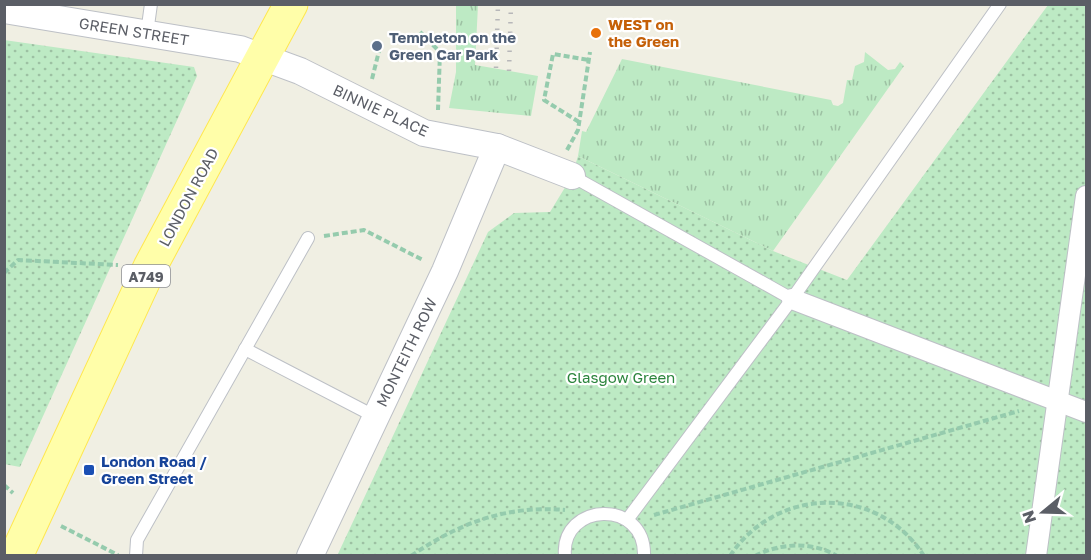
<svg xmlns="http://www.w3.org/2000/svg" width="1091" height="560" font-family="'Golos Text',sans-serif">
	<style>
		.grass { fill: url(#grass-tufts) }
		.park { fill: url(#park-dots) }
		.lines { fill: none; stroke-linecap: round; stroke-linejoin: round }
		.service-casing { stroke: #bdc0c6; stroke-width: 14 }
		.pedestrian-casing { stroke: #bdc0c6; stroke-width: 22 }
		.minor-casing { stroke: #bdc0c6; stroke-width: 28 }
		.primary-casing { stroke: #ffe74d; stroke-width: 35 }
		.path { stroke: #95cbad; stroke-width: 4; stroke-dasharray: 6 3; stroke-linecap: butt }
		.service { stroke: #fff; stroke-width: 12 }
		.pedestrian { stroke: #fff; stroke-width: 20 }
		.minor { stroke: #fff; stroke-width: 26 }
		.primary { stroke: #fffea9; stroke-width: 33 }
		.rail { stroke: #b7b7b9; stroke-width: 4.5; stroke-dasharray: 1.5 8; stroke-linecap: butt }
		.food-dot { fill: #e8710a; stroke: #fff; stroke-width: 2 }
		.service-dot { fill: #5c6f8a; stroke: #fff; stroke-width: 2 }
		.transit-dot { fill: #1a4fb4; stroke: #fff; stroke-width: 2 }
		.labels { text-anchor: middle; dominant-baseline: central; stroke-width: 4.5; stroke-linejoin: round; paint-order: stroke }
		.shield { fill: #fff; stroke: #8c8e94; stroke-width: 1.5 }
		.shield-label { font-size: 14px; font-weight: bold; fill: #5b5e66 }
		.food-label { font-size: 15px; font-weight: bold; fill: #c56008; stroke: #fff; text-anchor: start }
		.street-label { font-size: 15px; fill: #5b5e66; stroke: #fff }
		.service-label { font-size: 15px; font-weight: bold; fill: #4e5e75; stroke: #fff; text-anchor: start }
		.park-label { font-size: 15px; fill: #2c853d; stroke: #fff }
		.transit-label { font-size: 15px; font-weight: bold; fill: #164399; stroke: #fff; text-anchor: start }
	</style>
	<defs>
		<pattern id="grass-tufts" width="24" height="20" patternUnits="userSpaceOnUse" patternTransform="scale(1.5)"><rect width="24" height="20" fill="#bdeac4"/><path d="M3 7l-1-3M5 7V3M7 7l1-3M15 17l-1-3M17 17v-4M19 17l1-3" fill="none" stroke="#9dc1a3"/></pattern>
		<pattern id="park-dots" width="8" height="8" patternUnits="userSpaceOnUse" patternTransform="scale(1.5)"><rect width="8" height="8" fill="#bdeac4"/><path d="M2 2h.1M6 6h.1" fill="none" stroke="#9dc1a3" stroke-width="1.8" stroke-linecap="round"/></pattern>
	</defs>
	<rect width="100%" height="100%" fill="#f0efe3"/>
	<!-- grass -->
	<g class="grass">
		<polygon points="456,5 478,5 475,65 538,76 531,116 449,108 456,72"/>
		<polygon points="865,52 888,70 895,69 900,62 904,66 773,251 578,156 582,131 586,132 622,59 831,100 833,105 838,106 843,103 847,80 852,80 855,66 864,62"/>
	</g>
	<!-- park -->
	<g class="park">
		<polygon points="1048,5 1086,5 1086,555 337,556 488,232 514,213 550,212 572,176 578,156 773,251 847,280"/>
		<polygon points="4,40 194,67 197,76 20,467 4,464"/>
	</g>
	<g class="lines">
		<!-- service casing -->
		<g class="service-casing">
			<g id="service">
				<polyline points="147,33 151,4"/>
				<polyline points="572,176 792,299"/>
				<polyline points="245,349 376,417"/>
				<polyline points="627,520 792,299 1000,4"/>
				<polyline points="136,556 137,540 308,238"/>
				<path d="M565,556C560,502 646,498 644,556"/>
			</g>
		</g>
		<!-- pedestrian casing -->
		<g class="pedestrian-casing">
			<g id="pedestrian">
				<polyline points="792,299 1086,412"/>
				<polyline points="1036,556 1086,196"/>
			</g>
		</g>
		<!-- minor casing -->
		<g class="minor-casing">
			<g id="minor">
				<polyline points="4,10 240,49 300,71 424,133 497,147 572,176"/>
				<polyline points="310,556 445,271 497,147"/>
			</g>
		</g>
		<!-- primary casing -->
		<g class="primary-casing">
			<polyline id="primary" points="16,556 150,267 291,4"/>
		</g>
		<!-- path -->
		<g class="path">
			<polyline points="420,32 440,52 438,110"/>
			<polyline points="372,79 381,43"/>
			<polyline points="579,122 544,100 553,54 589,60"/>
			<polyline points="567,150 578,130 590,52"/>
			<polyline points="324,236 364,230 423,260"/>
			<polyline points="4,273 18,260 118,265"/>
			<polyline points="4,485 13,493"/>
			<polyline points="654,515 1019,411"/>
			<polyline points="61,526 118,555"/>
			<path d="M411,556C459,523 507,505 565,510"/>
			<path d="M730,556C776,486 878,484 924,556"/>
			<path d="M755,556C780,543 812,541 837,556"/>
		</g>
		<!-- service -->
		<use href="#service" class="service"/>
		<!-- pedestrian -->
		<use href="#pedestrian" class="pedestrian"/>
		<!-- minor -->
		<use href="#minor" class="minor"/>
		<!-- primary -->
		<use href="#primary" class="primary"/>
		<!-- rail -->
		<g class="rail">
			<polyline points="496,68 498,4"/>
			<polyline points="509,71 511,4"/>
		</g>
	</g>
	<!-- markers -->
	<circle class="food-dot" cx="596" cy="33" r="6"/>
	<circle class="service-dot" cx="377" cy="46" r="6"/>
	<rect class="transit-dot" x="83" y="464" width="12" height="12" rx="3"/>
	<g class="labels">
		<!-- shield labels -->
		<rect class="shield" x="122" y="265" width="48" height="22" rx="4.5"/>
		<g class="shield-label">
			<text x="146" y="276">A749</text>
		</g>
		<!-- food labels -->
		<g class="food-label">
			<text x="608" y="24">WEST on<tspan x="608" dy="17">the Green</tspan></text>
		</g>
		<!-- street labels -->
		<g class="street-label">
			<text transform="translate(134 31) rotate(9)">GREEN STREET</text>
			<text transform="translate(381 110) rotate(25)">BINNIE PLACE</text>
			<text transform="translate(188 197) rotate(-62)">LONDON ROAD</text>
			<text transform="translate(406 352) rotate(-64)">MONTEITH ROW</text>
		</g>
		<!-- service labels -->
		<g class="service-label">
			<text x="389" y="37">Templeton on the<tspan x="389" dy="17">Green Car Park</tspan></text>
		</g>
		<!-- park labels -->
		<g class="park-label">
			<text x="621" y="377">Glasgow Green</text>
		</g>
		<!-- transit labels -->
		<g class="transit-label">
			<text x="101" y="461">London Road /<tspan x="101" dy="17">Green Street</tspan></text>
		</g>
	</g>
	<!-- border -->
	<rect width="1091" height="560" fill="none" stroke="#5b5e66" stroke-width="12"/>
	<!-- north arrow -->
	<g transform="translate(1043 512) rotate(251)" stroke="#ffffff" stroke-width="4.5" paint-order="stroke">
	<path d="M0-4.5L10 22L0 15L-10 22Z" fill="#5b5e66"/>
	<text y="-9" font-size="16" font-weight="bold" text-anchor="middle" fill="#5b5e66">N</text>
	</g>
</svg>
